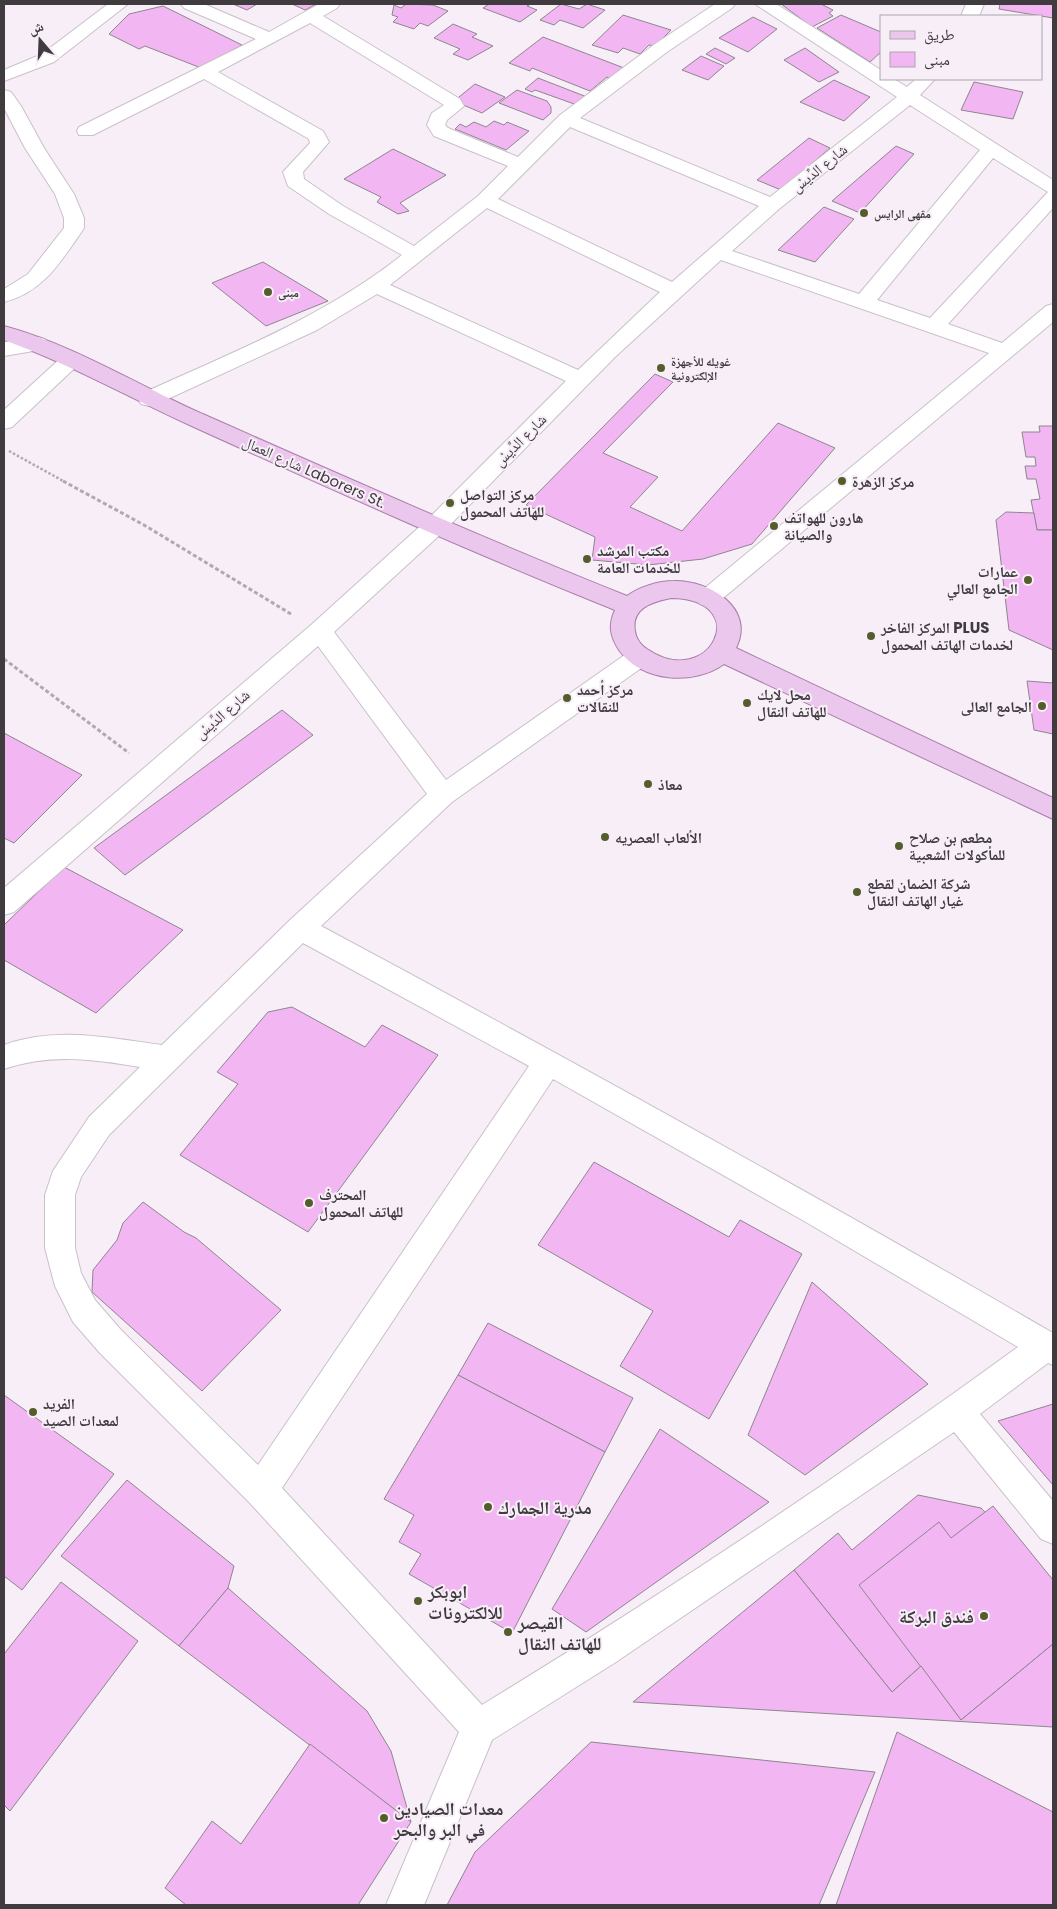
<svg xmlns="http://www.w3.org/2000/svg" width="1057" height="1909" font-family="Poppins,'Noto Naskh Arabic',sans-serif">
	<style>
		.building { fill: #f2b6f2; stroke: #8e868e }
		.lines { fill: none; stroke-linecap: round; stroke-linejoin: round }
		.minor-casing { stroke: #c9c1c9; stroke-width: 2 }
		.major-casing { stroke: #a87ea8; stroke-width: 2 }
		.path-far1 { stroke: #b0a9b0; stroke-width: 2.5; stroke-dasharray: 2.5 2; stroke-linecap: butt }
		.path { stroke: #b0a9b0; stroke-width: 3; stroke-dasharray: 4 2.5; stroke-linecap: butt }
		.minor { fill: #fff; fill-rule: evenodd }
		.major { fill: #ecc7ed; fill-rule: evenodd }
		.poi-dot { fill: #565d2c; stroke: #f7eef7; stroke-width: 2 }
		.labels { text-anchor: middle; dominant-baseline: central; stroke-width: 4; stroke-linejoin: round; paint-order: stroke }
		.far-poi-label { font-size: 12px; font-weight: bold; fill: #3f3b3f; stroke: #f7eef7; text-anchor: start }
		.street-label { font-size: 15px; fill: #3f3b3f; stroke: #f7eef7 }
		.poi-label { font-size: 15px; font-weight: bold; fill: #3f3b3f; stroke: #f7eef7; text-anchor: start }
		.near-poi-label { font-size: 18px; font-weight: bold; fill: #3f3b3f; stroke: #f7eef7; text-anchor: start }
	</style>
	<rect width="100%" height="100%" fill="#f7eef7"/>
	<!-- building -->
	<g class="building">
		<polygon points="233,4 257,4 247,10"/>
		<polygon points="292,4 317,4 305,10"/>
		<polygon points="406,4 433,5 448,11 428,26 420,23 414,29 393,22 398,17 392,15 394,5 401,8"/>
		<polygon points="489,4 531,4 527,6 537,10 520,22 483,8"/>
		<polygon points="561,4 579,9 587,4 605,10 583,28 560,20 554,25 540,20"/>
		<polygon points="781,4 821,4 833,10 829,13 833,16 812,27"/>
		<polygon points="1000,4 1053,4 1053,18 999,9"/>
		<polygon points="163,6 242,45 201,68 145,46 139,49 109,34 129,14"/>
		<polygon points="623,15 671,30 655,46 649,45 640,54 623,48 618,53 592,45"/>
		<polygon points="841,15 881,32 881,52 870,62 817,28"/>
		<polygon points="753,17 777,29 748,52 719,38"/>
		<polygon points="453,24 477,34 472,37 493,46 468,60 453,54 460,49 434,38"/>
		<polygon points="543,37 624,68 611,79 607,77 590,91 532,68 530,71 509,63"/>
		<polygon points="715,48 735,58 726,64 706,54"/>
		<polygon points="805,48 839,72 819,82 784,60"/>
		<polygon points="701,56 724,66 708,80 682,70"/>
		<polygon points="538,78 587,97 577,105 535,90 532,92 525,89"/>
		<polygon points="834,80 870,97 844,121 800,102"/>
		<polygon points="974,82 1023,92 1013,119 961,110"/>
		<polygon points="475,84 505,97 482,113 454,101"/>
		<polygon points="517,90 547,101 551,107 551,113 543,120 499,103"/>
		<polygon points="494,121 504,125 507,122 529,131 506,150 455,129 460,124 466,127 474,122 486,127"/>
		<polygon points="809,138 830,148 781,190 757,180"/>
		<polygon points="896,146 914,154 860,213 832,201"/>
		<polygon points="393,149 446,175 400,203 409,211 398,214 377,202 381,197 344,179"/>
		<polygon points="824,207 854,219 815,262 778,250"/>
		<polygon points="263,262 328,301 266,326 212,283"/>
		<polygon points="655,374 673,382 603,453 658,477 630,507 682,531 778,423 835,448 752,544 703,559 648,565 592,560 595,537 526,505"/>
		<polygon points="1039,426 1053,426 1053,530 1037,530 1031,500 1040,499 1036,479 1027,479 1025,466 1036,466 1035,457 1026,457 1022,432 1040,432"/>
		<polygon points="1006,512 1034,513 1037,530 1053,530 1053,650 1009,630 996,520"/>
		<polygon points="1027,681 1053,683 1053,734 1034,730"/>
		<polygon points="282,710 313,735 125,875 94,848"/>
		<polygon points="4,733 82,775 14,843 4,838"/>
		<polygon points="64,867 183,930 96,1013 4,960 4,925"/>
		<polygon points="292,1007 365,1047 382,1025 438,1055 308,1232 180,1155 238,1084 217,1072 268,1012"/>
		<polygon points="594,1162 729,1237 740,1220 802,1254 709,1419 620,1366 653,1311 538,1245"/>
		<polygon points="143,1202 184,1232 196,1238 281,1310 202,1391 92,1292 93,1270 117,1240 123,1223"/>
		<polygon points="812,1282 928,1384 805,1475 748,1435"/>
		<polygon points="488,1323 633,1398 605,1452 458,1375"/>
		<polygon points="458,1375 605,1452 512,1633 409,1574 421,1554 399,1542 414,1515 384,1499"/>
		<polygon points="4,1395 114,1474 22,1590 4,1576"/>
		<polygon points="1053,1404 1053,1485 998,1421"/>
		<polygon points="660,1429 769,1502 586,1632 552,1609"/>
		<polygon points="127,1480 234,1566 228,1588 179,1646 61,1556"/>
		<polygon points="918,1495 981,1508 1053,1584 1053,1644 961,1720 921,1666 892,1692 794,1570 838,1533 852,1550"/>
		<polygon points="993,1506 1053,1580 1053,1644 961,1720 859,1585 939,1522 951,1538"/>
		<polygon points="794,1570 892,1692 921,1666 961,1720 1053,1644 1053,1727 633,1702"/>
		<polygon points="61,1582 138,1641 10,1811 4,1805 4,1654"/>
		<polygon points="228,1588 367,1711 391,1751 411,1822 179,1646"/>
		<polygon points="897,1732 1053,1812 1053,1905 836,1905"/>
		<polygon points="591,1742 875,1772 819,1905 447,1905 475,1852"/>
		<polygon points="310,1744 411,1822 358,1905 186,1905 165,1888 212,1821 241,1844"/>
	</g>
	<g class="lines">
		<!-- minor casing -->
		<g class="minor-casing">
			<g id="minor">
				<polygon points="108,4 128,4 54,62 4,81 4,70 42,54"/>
				<path d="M181,4H204L269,32L319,4H340L337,8L323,16L460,99L464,106L447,120L445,125L448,128L518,157L560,115L655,44L715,4H735L732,8L667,52L580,118L770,197L897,97L755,4H776L881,70V79H894L907,87L916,79H935L920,95L1053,180V208L948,324L1002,343L1046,306L1053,304V322L716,604L708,607L700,604L696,598L700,592L989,353L721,260L615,357L443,532L334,632L446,780L629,652L638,649L647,652L650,658L647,664L452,802L321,926C567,1058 811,1193 1053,1333V1365L1048,1363L980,1414L1053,1501V1544L1041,1539L954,1432L616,1662L492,1740L424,1905H386L459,1732L249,1502L99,1352L73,1322L55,1286L45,1248V1195L53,1171L89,1117L140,1067C93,1059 50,1053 4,1069V1045C57,1026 108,1038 162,1045L290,920L427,794L318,646L14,912L4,915V888L311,625L427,520L566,381L377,294L317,330L157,404L149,406L141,404L138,399L141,394C231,353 324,317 402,255L329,214L288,186L283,172L310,143L309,139L204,79L93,135H79L77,131L79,127L256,39L184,8ZM310,23L444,105L432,113L427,125L434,136L508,166L478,196L414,246L343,206L304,179L303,172L329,142L323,131L218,72ZM910,105L980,150L859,294L732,251L779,209ZM570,127L759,206L672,282L498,199ZM993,158L1048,192L930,318L877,300ZM487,208L660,292L578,370L390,285ZM303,943L529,1066L258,1465L121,1330L95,1300L81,1273L75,1248V1195L81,1177L109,1135ZM553,1079L804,1221L1018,1347C845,1473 665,1593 482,1705L282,1488Z"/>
				<polygon points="966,4 984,4 979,16 961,16"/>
				<path d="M4,90L11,92L21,106L44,148L74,194L84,218V228C62,260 44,292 4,302V289L28,274L64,228V218L55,194L25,148L4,108Z"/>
				<polygon points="38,337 45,339 49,344 45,349 4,356 4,342"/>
				<polygon points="71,353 78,355 82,360 78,365 12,427 4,429 4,410 64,355"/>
			</g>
		</g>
		<!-- major casing -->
		<g class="major-casing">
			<path id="major" d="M4,326C74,345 139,386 205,415C345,477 485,539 627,596C639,587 658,581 674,581C709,580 756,608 736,648L1053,798V819L724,664C694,686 641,682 619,650C610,636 608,625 615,610C473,553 335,491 196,428C132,399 70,364 4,340ZM671,598C755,599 710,692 647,649C641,645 636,639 635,631C631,608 652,602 671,598Z"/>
		</g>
		<!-- path-far1 -->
		<polyline class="path-far1" points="9,451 65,482"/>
		<!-- path -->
		<g class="path">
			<polyline points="63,481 144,525 291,614"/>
			<polyline points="4,659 129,753"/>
		</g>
		<!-- minor -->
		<use href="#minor" class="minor"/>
		<!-- major -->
		<use href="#major" class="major"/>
	</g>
	<!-- markers -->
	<g class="poi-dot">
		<circle cx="864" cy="213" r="5"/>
		<circle cx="268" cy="292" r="5"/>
		<circle cx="661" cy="368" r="5"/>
		<circle cx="842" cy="481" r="5"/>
		<circle cx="450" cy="503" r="5"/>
		<circle cx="774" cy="526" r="5"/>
		<circle cx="587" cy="559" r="5"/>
		<circle cx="1028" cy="580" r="5"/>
		<circle cx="871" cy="636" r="5"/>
		<circle cx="567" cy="698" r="5"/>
		<circle cx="747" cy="703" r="5"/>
		<circle cx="1042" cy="706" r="5"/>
		<circle cx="648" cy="784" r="5"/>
		<circle cx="605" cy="837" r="5"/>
		<circle cx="899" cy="846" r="5"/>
		<circle cx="857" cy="892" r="5"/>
		<circle cx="309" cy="1203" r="5"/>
		<circle cx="33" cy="1412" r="5"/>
		<circle cx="488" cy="1507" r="5"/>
		<circle cx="418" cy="1601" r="5"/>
		<circle cx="984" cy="1616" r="5"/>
		<circle cx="508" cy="1632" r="5"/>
		<circle cx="384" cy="1818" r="5"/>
	</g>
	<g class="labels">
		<!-- far-poi labels -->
		<g class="far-poi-label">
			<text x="874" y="213">مقهى الرايس</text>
			<text x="278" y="292">مبنى</text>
			<text x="671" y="361">غويله للأجهزة<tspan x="671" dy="14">الإلكترونية</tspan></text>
		</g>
		<!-- street labels -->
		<g class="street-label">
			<text transform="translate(819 168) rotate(-39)">شارع الدِّيسْ</text>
			<text transform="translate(520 440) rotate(-45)">شارع الدِّيسْ</text>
			<text transform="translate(314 472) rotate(24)">شارع العمال Laborers St.</text>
			<text transform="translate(222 714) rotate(-41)">شارع الدِّيسْ</text>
		</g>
		<!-- poi labels -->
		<g class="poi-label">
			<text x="852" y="481">مركز الزهرة</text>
			<text x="460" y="494">مركز التواصل<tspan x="460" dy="17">للهاتف المحمول</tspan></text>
			<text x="784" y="517">هارون للهواتف<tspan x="784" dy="17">والصيانة</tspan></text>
			<text x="597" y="550">مكتب المرشد<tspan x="597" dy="17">للخدمات العامة</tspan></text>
			<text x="1018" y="571" text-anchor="end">عمارات<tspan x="1018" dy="17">الجامع العالي</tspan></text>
			<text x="881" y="627">المركز الفاخر PLUS<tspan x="881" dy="17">لخدمات الهاتف المحمول</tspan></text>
			<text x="577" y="689">مركز أحمد<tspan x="577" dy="17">للنقالات</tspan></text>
			<text x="757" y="694">محل لايك<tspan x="757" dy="17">للهاتف النقال</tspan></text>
			<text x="1032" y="706" text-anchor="end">الجامع العالى</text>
			<text x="658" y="784">معاذ</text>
			<text x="615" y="837">الألعاب العصريه</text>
			<text x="909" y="837">مطعم بن صلاح<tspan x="909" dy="17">للمأكولات الشعبية</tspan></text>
			<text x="867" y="883">شركة الضمان لقطع<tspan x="867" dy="17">غيار الهاتف النقال</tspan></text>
			<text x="319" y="1194">المحترف<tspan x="319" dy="17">للهاتف المحمول</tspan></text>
			<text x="43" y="1403">الفريد<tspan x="43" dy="17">لمعدات الصيد</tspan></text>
		</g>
		<!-- near-poi labels -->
		<g class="near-poi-label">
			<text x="498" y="1507">مدرية الجمارك</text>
			<text x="428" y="1591">ابوبكر<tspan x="428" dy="21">للالكترونات</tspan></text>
			<text x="974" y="1616" text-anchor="end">فندق البركة</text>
			<text x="518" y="1622">القيصر<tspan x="518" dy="21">للهاتف النقال</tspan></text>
			<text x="394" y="1808">معدات الصيادين<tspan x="394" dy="21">في البر والبحر</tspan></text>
		</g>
	</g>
	<!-- border -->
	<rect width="1057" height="1909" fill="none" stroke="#3f3b3f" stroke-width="10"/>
	<!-- legend -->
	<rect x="880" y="15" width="162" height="65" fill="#f7eef7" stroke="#ada6ad"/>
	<rect x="890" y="31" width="25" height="8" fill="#ecc7ed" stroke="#ada6ad"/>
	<text x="924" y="40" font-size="15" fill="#3f3b3f">طريق</text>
	<rect x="890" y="52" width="25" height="15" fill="#f2b6f2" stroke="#ada6ad"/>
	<text x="924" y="65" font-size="15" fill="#3f3b3f">مبنى</text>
	<!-- north arrow -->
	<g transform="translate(40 40) rotate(341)" stroke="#f7eef7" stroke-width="4" paint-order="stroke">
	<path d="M0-4L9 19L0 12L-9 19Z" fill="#3f3b3f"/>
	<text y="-8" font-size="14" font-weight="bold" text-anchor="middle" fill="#3f3b3f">ش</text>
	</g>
</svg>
